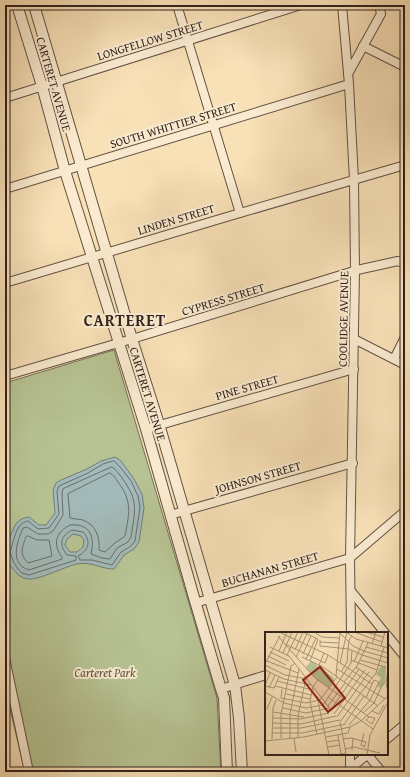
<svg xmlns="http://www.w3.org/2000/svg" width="410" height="777" font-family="'Gentium Book Plus',serif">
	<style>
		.green { fill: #b7c393; stroke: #747258 }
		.water { fill: #a2bab9; stroke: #747d7b; fill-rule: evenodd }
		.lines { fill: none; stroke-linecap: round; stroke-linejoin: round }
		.shore { stroke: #696e6b; stroke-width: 1 }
		.minor-casing { stroke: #625244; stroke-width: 10 }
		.tertiary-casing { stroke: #625244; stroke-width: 12 }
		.minor { stroke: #faebd0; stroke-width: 8 }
		.tertiary { stroke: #faebd0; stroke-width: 10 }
		.labels { text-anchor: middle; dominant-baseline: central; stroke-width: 4; stroke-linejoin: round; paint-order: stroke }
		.street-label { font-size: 12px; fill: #30221d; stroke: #faebd0 }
		.park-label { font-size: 12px; font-style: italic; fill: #585240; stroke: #faebd0 }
		.district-label { font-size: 16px; font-weight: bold; letter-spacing: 1px; fill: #30221d; stroke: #faebd0 }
		.inset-road { fill: none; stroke: #a89479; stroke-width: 1 }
		.view { fill: #8f2418; fill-opacity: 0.15; stroke: #8f2418; stroke-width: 2 }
		.inset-edge { fill: none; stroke: #30221d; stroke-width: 2 }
	</style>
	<rect width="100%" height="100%" fill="#f8e0b7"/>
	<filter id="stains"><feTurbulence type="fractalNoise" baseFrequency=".005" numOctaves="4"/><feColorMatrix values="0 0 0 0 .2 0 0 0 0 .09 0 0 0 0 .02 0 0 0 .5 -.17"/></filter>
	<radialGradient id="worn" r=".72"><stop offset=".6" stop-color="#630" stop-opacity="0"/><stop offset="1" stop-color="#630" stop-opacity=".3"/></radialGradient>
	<!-- green -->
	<polygon class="green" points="114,350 217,698 221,772 25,772 5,688 5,383"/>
	<!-- water -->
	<path class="water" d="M115,457L121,461L134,479L142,494L144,508L139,542L134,549L124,555L114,569C101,569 90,561 77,564C66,566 37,581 28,579C20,578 15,572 11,567C5,557 6,548 10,537C15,525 16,519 29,517L39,525H46L55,513L53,490L56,483L61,480L87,469L101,461ZM73,534L81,536L84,540L83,547L77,552H70L65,545L67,539Z"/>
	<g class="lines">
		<!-- shore -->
		<g class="shore">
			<path d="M114,461L121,468L131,481L138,496L140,507L135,541L131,546L121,552L112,565L92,560H80L78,556C88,551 92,541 83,532L72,530C61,536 58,544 67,555L76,556V560L29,575L22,573L18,569L14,563L10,552C14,542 15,523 28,521L38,529L49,528L59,514L57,491L59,486L88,473L103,464Z"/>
			<path d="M112,467C116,469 119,474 122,478C139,501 135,511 131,537L128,542L117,548L110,559L102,558L91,554C95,538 91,523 70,525C56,532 52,544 62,557V559L29,570C9,564 17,542 23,528L27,527L38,534H48L53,531L63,515L62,493L63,489Z"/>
			<path d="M110,473C114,475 116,479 118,482C133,502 129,514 125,536L115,543L105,552L99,550C100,537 96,525 83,520C78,519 74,519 70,518L68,494Z"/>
			<path d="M28,536L37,540H49L52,556L28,563C19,554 22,548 26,537Z"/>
		</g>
		<!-- minor casing -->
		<g class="minor-casing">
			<g id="minor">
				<polyline points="177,5 240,213"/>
				<polyline points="342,5 349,84 354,180 355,271 350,558 351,633"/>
				<polyline points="363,46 405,67"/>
				<polyline points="348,74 381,14 379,5"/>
				<polyline points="5,98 301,5"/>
				<polyline points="5,189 349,84"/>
				<polyline points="5,283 240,213 405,165"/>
				<polyline points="354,339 405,365"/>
				<polyline points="394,359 405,337"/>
				<polyline points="5,376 132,339 357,270 398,261 405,264"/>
				<polyline points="146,429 354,369"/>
				<polyline points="170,515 353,463"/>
				<polyline points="351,591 385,633"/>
				<polyline points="195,603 350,558 405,511"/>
				<polyline points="387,635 405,657"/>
				<polyline points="5,658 29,772"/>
				<polyline points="221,689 266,675"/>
				<polyline points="387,739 405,724"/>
				<polyline points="367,754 382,772"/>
				<polyline points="350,769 368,754"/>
				<polyline points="350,771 350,754"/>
			</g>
		</g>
		<!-- tertiary casing -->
		<g class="tertiary-casing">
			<g id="tertiary">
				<polyline points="17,5 42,86 65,171 146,429 195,601 221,689 224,698 227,772"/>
				<polyline points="34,5 132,339 159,424 235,685 239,718 242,772"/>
			</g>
		</g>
		<!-- minor -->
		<use href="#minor" class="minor"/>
		<!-- tertiary -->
		<use href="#tertiary" class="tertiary"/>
	</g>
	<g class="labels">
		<!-- street labels -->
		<g class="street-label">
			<text transform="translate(150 40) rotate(-17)">LONGFELLOW STREET</text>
			<text transform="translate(54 84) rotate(74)">CARTERET AVENUE</text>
			<text transform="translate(173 125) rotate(-17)">SOUTH WHITTIER STREET</text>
			<text transform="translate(176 219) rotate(-17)">LINDEN STREET</text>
			<text transform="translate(223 299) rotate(-17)">CYPRESS STREET</text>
			<text transform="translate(343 319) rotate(-89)">COOLIDGE AVENUE</text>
			<text transform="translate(247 387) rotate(-16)">PINE STREET</text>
			<text transform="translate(148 394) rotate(73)">CARTERET AVENUE</text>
			<text transform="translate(258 477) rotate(-16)">JOHNSON STREET</text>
			<text transform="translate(270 569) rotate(-16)">BUCHANAN STREET</text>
		</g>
		<!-- park labels -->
		<g class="park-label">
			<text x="105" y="672">Carteret Park</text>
		</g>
		<!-- district labels -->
		<g class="district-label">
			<text x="125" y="320">CARTERET</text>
		</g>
	</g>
	<!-- overview -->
	<g transform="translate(265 632)">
		<rect width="123" height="123" fill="#f8e0b7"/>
		<path d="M46,29L69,46L64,56L49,45L41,35ZM116,34L121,35L120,51L116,56L112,54L116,46L111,42Z" fill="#b7c393"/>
		<path class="inset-road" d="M38,0L53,7L45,29M49,0L57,5L74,6M81,0L91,7L123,16M89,0L117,10M101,0L118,5M16,1L63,23L107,52M75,1L88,14L99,19M13,4L49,45L104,85L110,86L107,92L101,88L104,85M55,8V14L84,17L97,23M55,10L74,11M107,12L111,0M22,13L60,31L63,23M116,14L120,0M5,15L24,24L66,78M101,15L123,21M30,18L38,0M14,19L22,0M99,19L123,26M5,20L24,29M18,21L27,0M38,22L46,4M22,23L33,0M97,23L123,31M3,24L21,33M31,25L42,2M37,25L58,35L113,74M41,27L51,6M86,28L112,38M95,28L121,35M2,29L33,41M89,30L98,9M75,31L82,0M0,32L15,4M0,33L20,43L42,47M54,33L69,49M54,33L59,21M91,35L107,46M123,36L121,51L123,61M72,37L120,67M0,38L19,47L46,53M76,40L82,30L84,8L87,4M71,44L75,0M12,49L47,58M79,50L92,34L103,11M0,53L5,41M0,54L9,56L14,45M10,54L46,63M4,56L10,43M87,56L100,38M17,57L16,66L41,71L55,68L72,45M0,60L19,71L41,76L58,73L86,31L87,18M21,62L45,67M95,62L111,41L119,15M52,64L64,123M63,65L108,97M63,74L80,51M18,76L41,81L64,76M2,77L7,65M65,79L94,37M107,79L114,82L119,73M8,80L39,85M98,81L109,71L118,51M69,82L87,56M72,85L104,40M8,86L35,87L64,81M8,91L36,92L71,84M80,91L99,64M84,93L105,68L114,50L109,48L101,66M8,96H36L75,88M7,101H37L81,92M99,101L96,113L100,115M52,103L45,69L48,55L53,48M73,103L76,122M61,105L83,101L85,95M16,106V82L26,34L30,31M25,106V82L34,37M29,106L31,120M33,106V84L41,46M7,107L8,76L11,68M78,107L86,106L101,110L99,115M0,109L39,105L85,95L96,89L123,64M62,110L74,108M63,115L75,113M80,117L89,115L115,121M87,118L88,106M73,123L81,121L75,90L95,62M102,123L105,103L123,70"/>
		<path class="view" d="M55,35L80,66L63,80L38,48Z"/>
		<rect width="123" height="123" class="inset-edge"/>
	</g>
	<!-- margin -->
	<rect width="410" height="777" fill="none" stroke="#f8e0b7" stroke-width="20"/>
	<rect x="6" y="6" width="398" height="765" fill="none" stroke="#30221d" stroke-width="2"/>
	<rect x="10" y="10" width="390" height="757" fill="none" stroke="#30221d"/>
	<rect width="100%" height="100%" filter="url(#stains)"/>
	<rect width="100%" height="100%" fill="url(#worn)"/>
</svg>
